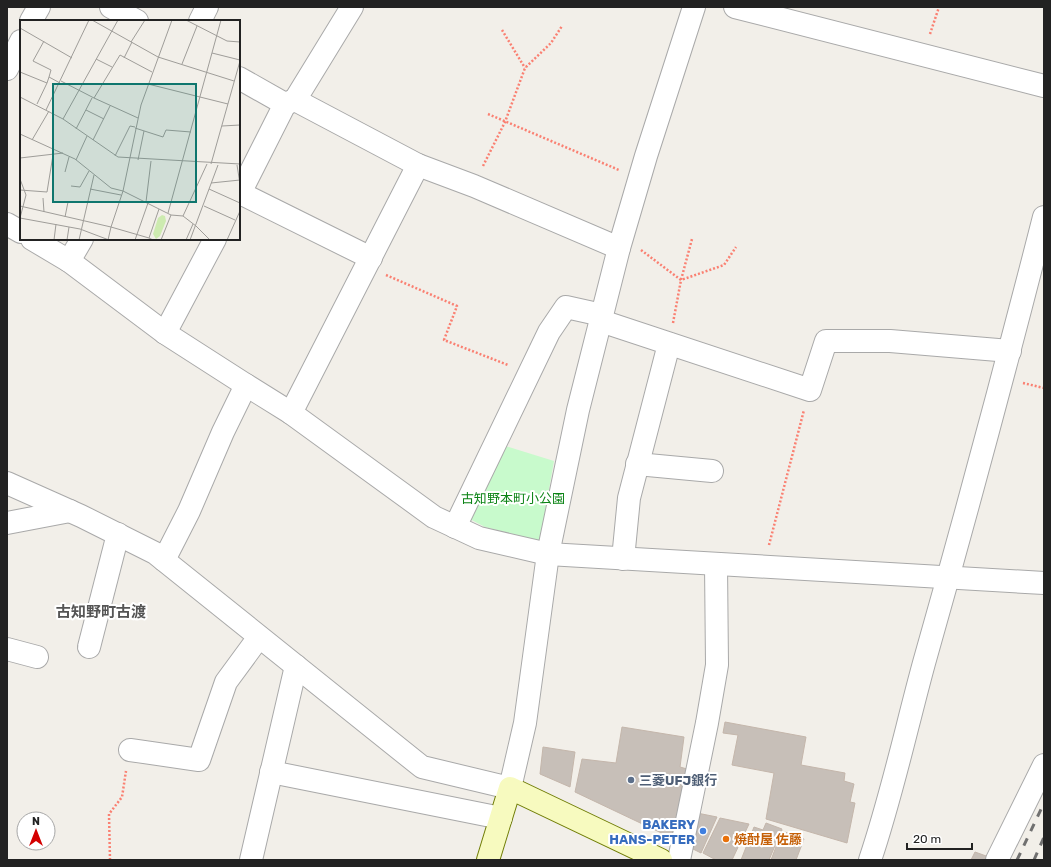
<svg xmlns="http://www.w3.org/2000/svg" width="1051" height="867" font-family="Rubik,'Noto Sans JP',sans-serif">
	<style>
		.park { fill: #c8facc }
		.building { fill: #c7bfb8; stroke: #c4b6ab }
		.lines { fill: none; stroke-linecap: round; stroke-linejoin: round }
		.minor-casing { stroke: #a9a9a9; stroke-width: 24 }
		.tertiary-casing { stroke: #a9a9a9; stroke-width: 24 }
		.secondary-casing { stroke: #707d05; stroke-width: 24 }
		.path { stroke: #fa8072; stroke-width: 2.5; stroke-dasharray: 2 2; stroke-linecap: butt }
		.minor { stroke: #fff; stroke-width: 22 }
		.tertiary { stroke: #fff; stroke-width: 22 }
		.secondary { stroke: #f7fabf; stroke-width: 22 }
		.rail { stroke: #707070; stroke-width: 3; stroke-dasharray: 8 8; stroke-linecap: butt }
		.service-dot { fill: #5c6f8a; stroke: #fff; stroke-width: 1.5 }
		.shop-dot { fill: #3f7fe0; stroke: #fff; stroke-width: 1.5 }
		.food-dot { fill: #e8710a; stroke: #fff; stroke-width: 1.5 }
		.labels { text-anchor: middle; dominant-baseline: central; stroke-width: 4; stroke-linejoin: round; paint-order: stroke }
		.park-label { font-size: 13px; fill: #0c8416; stroke: #fff }
		.service-label { font-size: 13px; font-weight: bold; fill: #4e5e75; stroke: #fff; text-anchor: start }
		.shop-label { font-size: 13px; font-weight: bold; fill: #366cbe; stroke: #fff; text-anchor: end }
		.food-label { font-size: 13px; font-weight: bold; fill: #c56008; stroke: #fff; text-anchor: start }
		.quarter-label { font-size: 15px; font-weight: bold; fill: #555; stroke: #fff }
		.inset-road { fill: none; stroke: #9f9d99; stroke-width: 1 }
		.view { fill: #0f766e; fill-opacity: 0.15; stroke: #0f766e; stroke-width: 2 }
		.inset-edge { fill: none; stroke: #222; stroke-width: 2 }
	</style>
	<rect width="100%" height="100%" fill="#f2efe9"/>
	<!-- park -->
	<polygon class="park" points="499,444 554,461 540,541 485,527 466,517"/>
	<!-- building -->
	<g class="building">
		<polygon points="725,722 806,737 801,765 845,773 844,781 854,784 850,802 855,803 847,843 766,819 774,773 732,765 738,735 723,733"/>
		<polygon points="622,727 684,737 680,767 687,769 672,838 575,792 582,759 616,763"/>
		<polygon points="543,747 575,752 570,787 540,774"/>
		<polygon points="697,813 717,817 701,853 691,848"/>
		<polygon points="720,818 749,824 732,860 716,860 703,853"/>
		<polygon points="766,823 782,829 769,860 741,860 754,827 763,830"/>
		<polygon points="782,831 804,839 796,860 771,860"/>
		<polygon points="975,852 989,857 988,860 971,860"/>
	</g>
	<g class="lines">
		<!-- minor casing -->
		<g class="minor-casing">
			<g id="minor">
				<polyline points="111,7 137,21"/>
				<polyline points="352,7 295,100 418,165 474,186 619,248"/>
				<polyline points="735,7 1044,86"/>
				<polyline points="31,21 39,7"/>
				<polyline points="200,21 207,7"/>
				<polyline points="7,69 21,41"/>
				<polyline points="239,78 285,104 295,100"/>
				<polyline points="240,193 371,258"/>
				<polyline points="239,195 285,104"/>
				<polyline points="7,224 21,232"/>
				<polyline points="32,239 69,261 165,333 246,385 291,413 434,517 479,538 548,554"/>
				<polyline points="69,261 82,239"/>
				<polyline points="601,321 810,390 826,341 890,341 1010,351"/>
				<polyline points="165,333 215,239"/>
				<polyline points="291,413 418,165"/>
				<polyline points="637,464 712,471"/>
				<polyline points="7,483 81,516 155,553 422,767 510,788"/>
				<polyline points="7,523 70,511"/>
				<polyline points="455,527 549,332 566,307 602,315"/>
				<polyline points="623,559 629,498 669,344"/>
				<polyline points="164,560 189,511 223,432 246,385"/>
				<polyline points="89,647 118,534"/>
				<polyline points="7,649 37,657"/>
				<polyline points="130,750 199,760 226,682 259,637"/>
				<polyline points="271,772 501,818"/>
				<polyline points="251,860 296,666"/>
				<polyline points="679,860 707,723 717,665 716,564"/>
				<polyline points="997,860 1044,765"/>
			</g>
		</g>
		<!-- tertiary casing -->
		<g class="tertiary-casing">
			<g id="tertiary">
				<polyline points="548,554 1044,583"/>
				<polyline points="510,788 525,723 548,554 578,410 619,248 646,156 694,7"/>
				<path d="M870,860C892,795 906,729 924,663C966,515 1006,366 1044,217"/>
			</g>
		</g>
		<!-- secondary casing -->
		<g class="secondary-casing">
			<polyline id="secondary" points="488,860 510,788 661,860"/>
		</g>
		<!-- path -->
		<g class="path">
			<polyline points="502,30 525,68"/>
			<polyline points="930,34 939,7"/>
			<polyline points="488,114 619,170"/>
			<polyline points="483,166 505,122 525,68 551,43 562,26"/>
			<polyline points="641,250 681,280 724,265 736,247"/>
			<polyline points="386,275 457,306 444,340 508,365"/>
			<polyline points="673,323 681,280 692,239"/>
			<polyline points="1023,383 1044,388"/>
			<polyline points="769,545 804,410"/>
			<polyline points="110,860 109,814 122,797 126,771"/>
		</g>
		<!-- minor -->
		<use href="#minor" class="minor"/>
		<!-- tertiary -->
		<use href="#tertiary" class="tertiary"/>
		<!-- secondary -->
		<use href="#secondary" class="secondary"/>
		<!-- rail -->
		<g class="rail">
			<polyline points="1017,860 1044,803"/>
			<polyline points="1034,860 1044,837"/>
		</g>
	</g>
	<!-- markers -->
	<circle class="service-dot" cx="631" cy="780" r="4"/>
	<circle class="shop-dot" cx="703" cy="831" r="4"/>
	<circle class="food-dot" cx="726" cy="839" r="4"/>
	<g class="labels">
		<!-- park labels -->
		<g class="park-label">
			<text x="513" y="498">古知野本町小公園</text>
		</g>
		<!-- service labels -->
		<g class="service-label">
			<text x="639" y="780">三菱UFJ銀行</text>
		</g>
		<!-- shop labels -->
		<g class="shop-label">
			<text x="695" y="824">BAKERY<tspan x="695" dy="15">HANS-PETER</tspan></text>
		</g>
		<!-- food labels -->
		<g class="food-label">
			<text x="734" y="839">焼酎屋 佐藤</text>
		</g>
		<!-- quarter labels -->
		<g class="quarter-label">
			<text x="101" y="612">古知野町古渡</text>
		</g>
	</g>
	<!-- overview -->
	<g transform="translate(20 20)">
		<rect width="220" height="220" fill="#f2efe9"/>
		<path d="M142,195L145,196L146,201L140,216L136,219L133,214L138,198Z" fill="#cdebb0"/>
		<path class="inset-road" d="M72,0L138,37L214,61M166,0L207,21L220,22M0,8L52,38M24,21L13,41L31,50L29,57M111,22L125,0M192,33L220,40M104,38L112,22M76,39L92,47M162,44L177,6M0,52L27,63L29,57L40,63M41,61L74,78M128,64L208,84M0,77L43,99L98,137L220,144M17,84L27,63M26,90L69,0M66,90L84,99M118,98L74,78L100,35L132,52M43,99L98,0M202,106L220,105M115,108L143,117L146,110L171,112M56,109L72,78M0,114L55,139L91,168L103,171L121,85L152,0M12,120L29,91M73,120L90,86M95,136L110,106L115,107M0,138L43,133M56,140L67,116M118,140L124,111M191,144L220,41M217,145L220,164M45,152L49,137M0,159L6,175L0,198M191,163L220,160M51,166L60,167L69,151M70,169L101,175M189,169L220,183M0,170L27,172L33,135M23,178L24,192M126,182L131,141M0,186L91,207L103,171L151,195L163,196L176,206M184,186L215,200M148,193L201,0M163,196L187,144M45,197L48,182M0,198L60,209L89,220M176,206L190,220M34,220L36,204M47,220L49,207M59,220L74,155M88,220L91,207L129,218M115,220L128,183M133,220L129,218L139,189M141,220L151,195M166,220L173,204M170,220L198,145M207,220L220,191"/>
		<path class="view" d="M33,64H176V182H33Z"/>
		<rect width="220" height="220" class="inset-edge"/>
	</g>
	<!-- border -->
	<rect width="1051" height="867" fill="none" stroke="#222222" stroke-width="16"/>
	<!-- north arrow -->
	<g transform="translate(36 831)"><circle r="19" fill="#ffffff" stroke="#a7a7a7"/>
	<path d="M0-3L7 15L0 10L-7 15Z" fill="#d40000"/>
	<text y="-6" font-size="11" font-weight="bold" text-anchor="middle" fill="#222222">N</text>
	</g>
	<!-- scale -->
	<path d="M907 843v6h65v-6" fill="none" stroke="#222222" stroke-width="2"/>
	<text x="913" y="843" font-size="12" fill="#222222" stroke="#ffffff" stroke-width="3" paint-order="stroke">20 m</text>
</svg>
